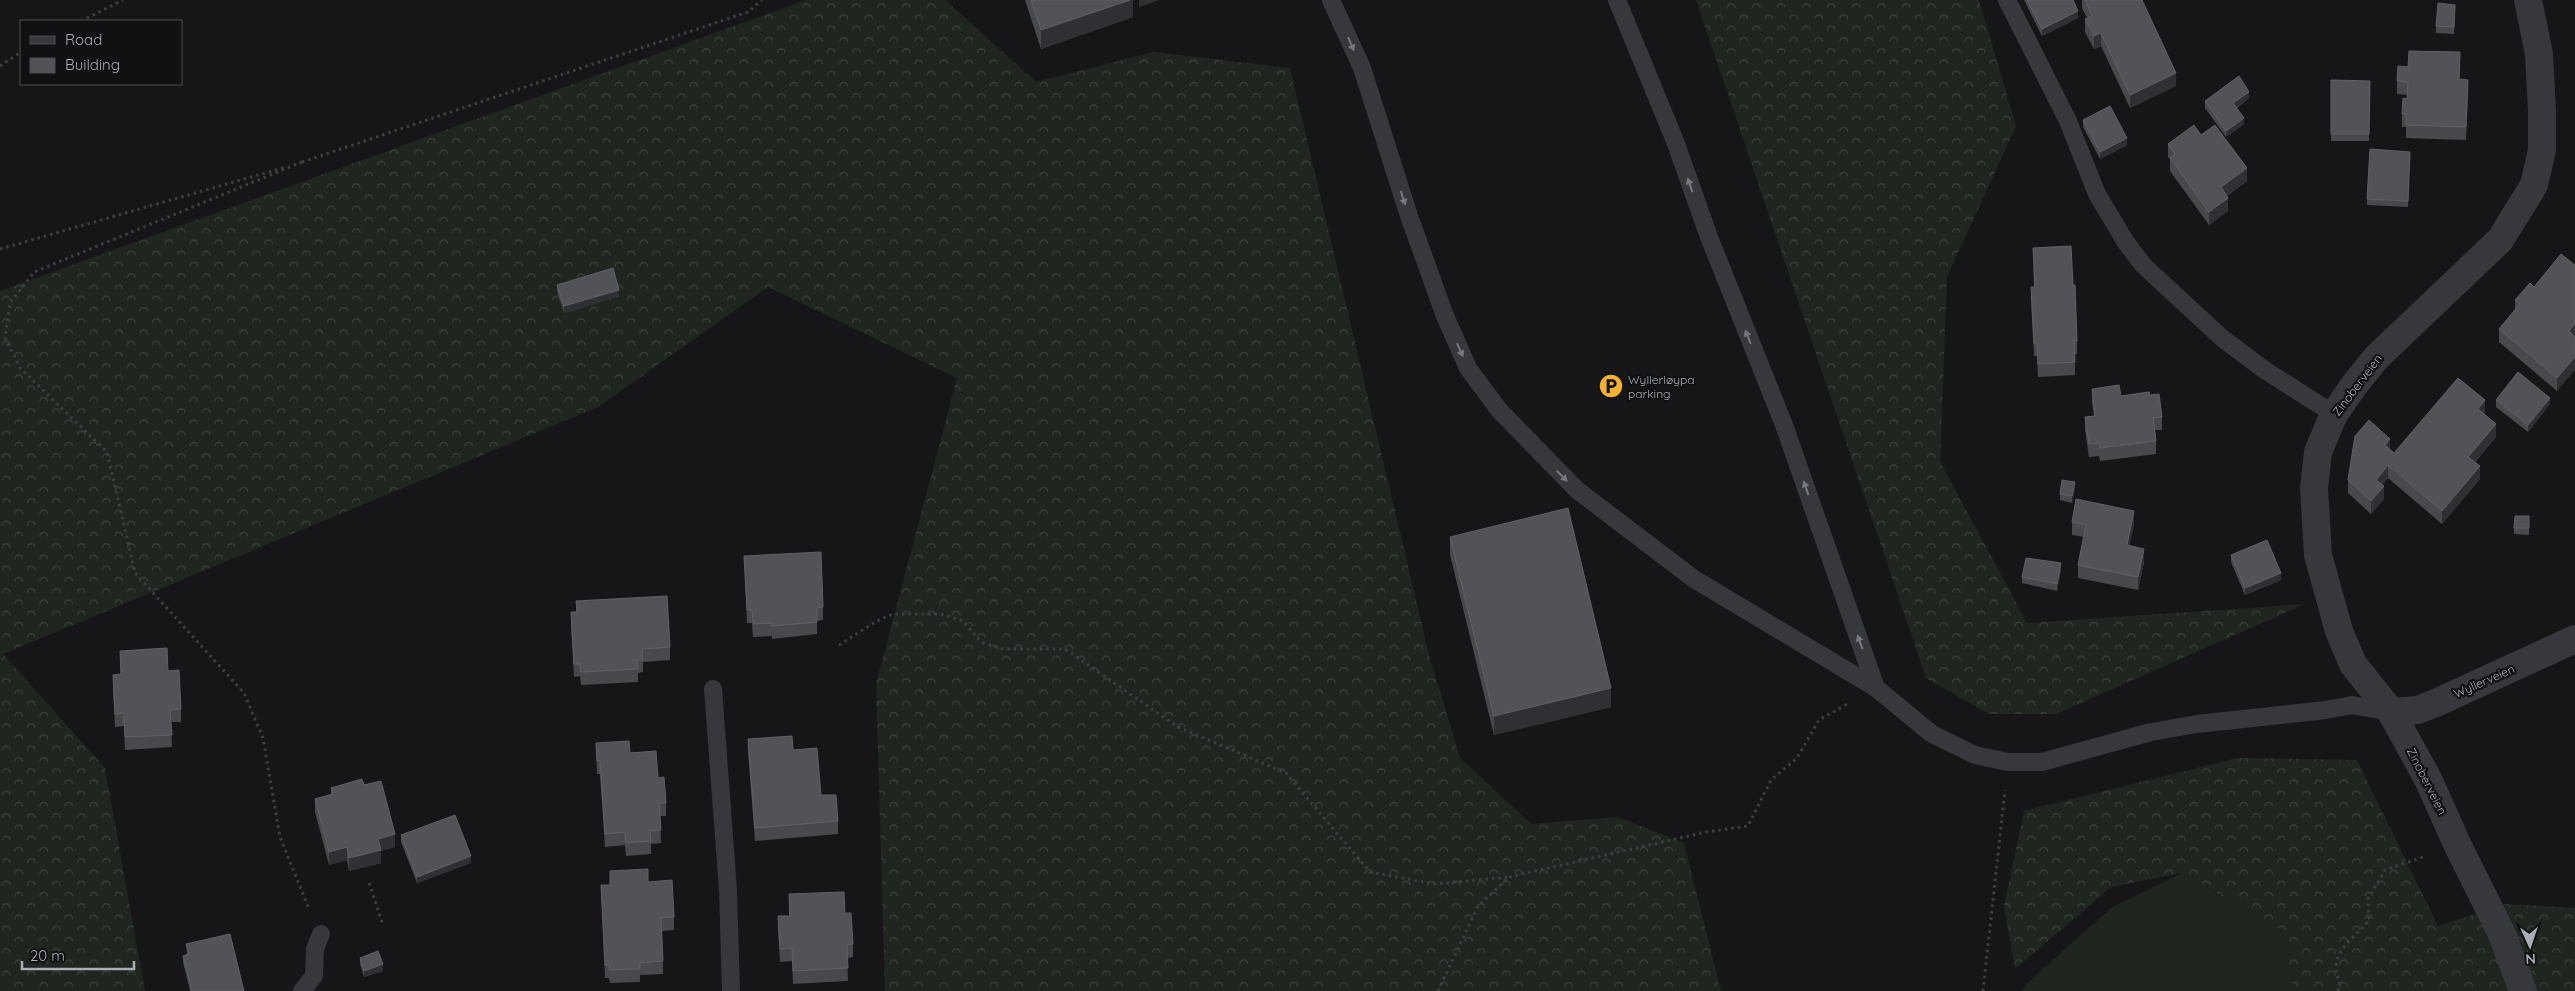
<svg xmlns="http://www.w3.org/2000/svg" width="2575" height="991" font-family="Quicksand,sans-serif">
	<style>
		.grass { fill: #1e261f }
		.forest { fill: url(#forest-crowns) }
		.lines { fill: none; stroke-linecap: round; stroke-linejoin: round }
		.path { stroke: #3d3f44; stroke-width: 3; stroke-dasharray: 2.5 4; stroke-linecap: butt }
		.service { stroke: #37383d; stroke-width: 18 }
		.minor { stroke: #37383d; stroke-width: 28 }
		.wall { fill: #47494d }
		.shaded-wall { fill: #2f3033 }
		.building { fill: #525359; stroke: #5f6168 }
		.oneway { fill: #757881 }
		.labels { text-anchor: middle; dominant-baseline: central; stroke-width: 4.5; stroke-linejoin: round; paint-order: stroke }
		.poi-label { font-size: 12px; fill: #a8adb8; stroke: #111113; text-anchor: start }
		.street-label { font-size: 12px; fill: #a8adb8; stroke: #111113 }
	</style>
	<defs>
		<pattern id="forest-crowns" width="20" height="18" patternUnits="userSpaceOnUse" patternTransform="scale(1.25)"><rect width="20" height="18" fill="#1e261f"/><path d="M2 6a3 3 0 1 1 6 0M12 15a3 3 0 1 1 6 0" fill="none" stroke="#3c433d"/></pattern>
	</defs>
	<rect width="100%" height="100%" fill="#161618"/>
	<!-- grass -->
	<polygon class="grass" points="2182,873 2282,931 2294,991 2022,991 2025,985 2111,908"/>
	<!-- forest -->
	<g class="forest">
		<polygon points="806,0 945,0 1036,82 1154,52 1290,68 1429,655 1460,758 1531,824 1618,817 1684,843 1721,991 885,991 876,684 957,378 768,287 598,407 3,654 105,768 145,991 0,991 0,291"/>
		<polygon points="1696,0 1979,0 2016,126 1947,277 1940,461 2027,623 2305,604 2056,714 1989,714 1926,678"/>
		<polygon points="2237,758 2357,760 2438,926 2506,904 2575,908 2575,991 2294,991 2282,931 2182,873 2111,887 2015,969 2004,906 2024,811"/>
	</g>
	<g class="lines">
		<!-- path -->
		<g class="path">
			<polyline points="81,21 123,0"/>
			<polyline points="0,66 21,52"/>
			<polyline points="302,162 34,272 10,303 5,338 20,368 107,452 135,573 244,693 263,738 280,837 309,909"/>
			<polyline points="302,162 748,12 762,0"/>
			<polyline points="0,249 286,167"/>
			<polyline points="839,645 875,622 893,614 941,614 963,621 981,642 1002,649 1065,649 1178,727 1286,773 1370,872 1435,884 1509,877"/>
			<polyline points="369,883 383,925"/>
			<polyline points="1438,991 1478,906 1509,877 1706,832 1748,826 1771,780 1797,758 1819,720 1847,704"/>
			<polyline points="1983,991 2005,790"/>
			<path d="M2338,991C2342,981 2336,978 2336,968C2335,950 2358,933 2369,921L2368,899L2385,870L2426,856"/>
		</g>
		<!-- service -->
		<g class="service">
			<polyline points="1331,0 1362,68 1409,216 1445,316 1468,368 1499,410 1577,490 1694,579 1876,688 1932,734 1975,755 2008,762 2042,762 2151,732 2197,724 2326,710 2352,705 2391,712"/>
			<polyline points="1617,0 1675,141 1709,237 1784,425 1876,688"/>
			<polyline points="2007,0 2068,121 2097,194 2125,241 2143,265 2222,338 2266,371 2334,414"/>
			<polyline points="713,689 728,890 731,991"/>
			<polyline points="302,991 314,976 315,949 321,934"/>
		</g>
		<!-- minor -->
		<g class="minor">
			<polyline points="2391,712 2418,710 2438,702 2575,639"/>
			<polyline points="2523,991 2502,934 2458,846 2428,779 2391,712 2353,664 2339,631 2318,555 2314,488 2318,452 2334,414 2355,384 2376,358 2500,240 2534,185 2542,150 2542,111 2539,54 2528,0"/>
		</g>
	</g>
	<!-- wall -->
	<g class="wall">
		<polygon points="1025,0 1133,0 1133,17 1041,49"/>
		<polygon points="2024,0 2073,0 2078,18 2042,36"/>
		<polygon points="2082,0 2142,0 2176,86 2130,108 2101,46 2094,49 2085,32 2085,19 2087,18 2082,8"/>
		<polygon points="2455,12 2454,34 2436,33 2436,26"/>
		<polygon points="2460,65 2459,79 2468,92 2466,140 2406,138 2406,127 2402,127 2402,114 2407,99 2407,95 2397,94 2397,81 2408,67"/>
		<polygon points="2331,80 2370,81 2369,141 2331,141"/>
		<polygon points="2249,98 2237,108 2244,124 2226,137 2205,108 2205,101"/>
		<polygon points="2083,120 2127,145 2100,159 2083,127"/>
		<polygon points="2168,144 2247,181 2227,196 2228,211 2209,225 2170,171 2170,159 2168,157"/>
		<polygon points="2410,152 2408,207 2367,205 2367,199"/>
		<polygon points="2033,248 2073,285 2077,341 2077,354 2075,354 2075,375 2038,377 2037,356 2034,356 2031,300 2031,287 2034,287"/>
		<polygon points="2561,254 2557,391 2499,342 2499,329 2515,309 2515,300 2534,287"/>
		<polygon points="557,285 619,296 564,313 557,291"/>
		<polygon points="2092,389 2121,396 2150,395 2162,417 2162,430 2155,430 2156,441 2156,454 2100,461 2099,456 2089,457 2085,430 2085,417 2094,416 2092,402"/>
		<polygon points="2496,400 2550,404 2528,432 2496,407"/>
		<polygon points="2485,413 2484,414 2496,437 2475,462 2480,479 2442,524 2388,478 2382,485 2384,499 2371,514 2348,493 2348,480 2390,450 2394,453"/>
		<polygon points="2075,489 2072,503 2060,500 2060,494"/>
		<polygon points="2529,516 2529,535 2514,534 2514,528"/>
		<polygon points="2072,522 2134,524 2129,546 2144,562 2138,590 2078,578 2078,565 2084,537 2072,535"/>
		<polygon points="1450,537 1611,707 1494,735 1450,555"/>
		<polygon points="2231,555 2281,580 2245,595 2231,562"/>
		<polygon points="744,556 823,607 823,620 817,621 817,634 772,639 772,636 753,637 752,623 747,623"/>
		<polygon points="2061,570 2057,591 2022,583 2022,577"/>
		<polygon points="576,601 670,647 670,660 643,662 643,672 638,673 638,682 581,685 580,676 574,677 571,625 571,612 576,612"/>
		<polygon points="120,651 168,671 181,709 181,722 171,722 172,747 125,750 124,726 115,727 113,688 113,675 121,674"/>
		<polygon points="748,739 793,750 838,821 838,834 755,841 748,752"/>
		<polygon points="596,743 630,753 658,778 666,803 666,816 660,816 661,843 651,844 651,854 626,856 625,845 605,847 600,774 597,774"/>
		<polygon points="364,785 395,847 381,851 381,863 349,871 347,860 329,865 315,812 315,799 331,794 331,788"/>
		<polygon points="401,835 471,863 417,883 401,842"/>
		<polygon points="610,871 648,882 674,917 674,930 662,931 663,974 640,975 640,982 610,983 609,978 605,978 601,885 610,885"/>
		<polygon points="789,894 845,913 853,944 853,957 847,958 848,981 793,984 792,961 780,962 778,929 778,916 789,916"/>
		<polygon points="186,944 244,991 190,991 183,962 183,956 187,954"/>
		<polygon points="360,958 383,971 364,977 360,964"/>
	</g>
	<!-- shaded-wall -->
	<g class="shaded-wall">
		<polygon points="1130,0 1133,0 1133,17 1041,49 1041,30"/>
		<polygon points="1139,0 1160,0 1139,7"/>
		<polygon points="2078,11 2078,18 2042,36 2042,29"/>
		<polygon points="2101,33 2101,46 2094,49 2094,36"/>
		<polygon points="2176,73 2176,86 2130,108 2130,95"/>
		<polygon points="2468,80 2468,92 2466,140 2466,127"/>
		<polygon points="2249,92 2249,98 2233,110 2233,103"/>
		<polygon points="2244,118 2244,124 2226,137 2226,131"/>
		<polygon points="2127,138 2127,145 2100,159 2100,152"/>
		<polygon points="2247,168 2247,181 2221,200 2221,187"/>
		<polygon points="2228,198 2228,211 2209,225 2209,212"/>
		<polygon points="619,290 619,296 564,313 564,306"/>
		<polygon points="2575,324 2575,336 2569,331"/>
		<polygon points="2575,357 2575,370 2557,391 2557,378"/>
		<polygon points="2550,398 2550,404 2528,432 2528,425"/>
		<polygon points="2485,400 2485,413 2478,422 2478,409"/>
		<polygon points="2496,424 2496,437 2468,469 2468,457"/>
		<polygon points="2390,439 2390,452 2385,445"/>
		<polygon points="2388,465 2388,478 2376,492 2376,480"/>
		<polygon points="2480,466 2480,479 2442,524 2442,511"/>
		<polygon points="2075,482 2075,489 2072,503 2072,496"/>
		<polygon points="2384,486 2384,499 2371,514 2371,501"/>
		<polygon points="2134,511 2134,524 2127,558 2127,545"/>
		<polygon points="2144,549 2144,562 2138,590 2138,577"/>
		<polygon points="2061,563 2061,570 2057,591 2057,584"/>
		<polygon points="2281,573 2281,580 2245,595 2245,588"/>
		<polygon points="1611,688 1611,707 1494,735 1494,716"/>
		<polygon points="395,834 395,847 381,851 381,863 349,871 349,858 378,839"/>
		<polygon points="347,847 347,860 329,865 329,852"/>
		<polygon points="471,856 471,863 417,883 417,877"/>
		<polygon points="383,964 383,971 364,977 364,971"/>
	</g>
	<!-- building -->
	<g class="building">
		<polygon points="1031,0 1130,0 1041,30"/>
		<polygon points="2027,0 2073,0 2078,11 2042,29"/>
		<polygon points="2085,0 2142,0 2176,73 2130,95 2101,33 2094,36 2085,19 2092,16"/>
		<polygon points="2438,3 2455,5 2454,27 2436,26"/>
		<polygon points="2409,51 2460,52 2459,79 2468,80 2466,127 2406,125 2406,114 2402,114 2403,98 2407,99 2408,82 2397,81 2398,66 2408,67"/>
		<polygon points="2239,76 2249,92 2233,103 2244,118 2226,131 2205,101"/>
		<polygon points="2331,80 2370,81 2369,134 2331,134"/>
		<polygon points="2110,106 2127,138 2100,152 2083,120"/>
		<polygon points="2194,125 2201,135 2215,125 2247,168 2221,187 2228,198 2209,212 2170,158 2175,154 2168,144"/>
		<polygon points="2370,149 2410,152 2408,201 2367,199"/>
		<polygon points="2071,246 2073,285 2075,285 2077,341 2074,341 2075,362 2038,364 2037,343 2034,343 2031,287 2035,287 2033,248"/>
		<polygon points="2561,254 2575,265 2575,324 2569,331 2575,337 2575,357 2557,378 2499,329 2520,304 2515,300 2530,283 2534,287"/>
		<polygon points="613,268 619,290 564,306 557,285"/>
		<polygon points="2518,372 2550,398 2528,425 2496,400"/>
		<polygon points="2458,378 2485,400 2478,409 2496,424 2468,457 2480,466 2442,511 2388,465 2376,480 2384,486 2371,501 2348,480 2355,436 2369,420 2390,439 2385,445 2394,453"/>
		<polygon points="2119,385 2121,396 2149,392 2150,395 2159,394 2162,417 2153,418 2156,441 2100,448 2099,443 2089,444 2085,417 2095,416 2092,389"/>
		<polygon points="2062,480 2075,482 2072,496 2060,494"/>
		<polygon points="2076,499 2134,511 2127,545 2144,549 2138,577 2078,565 2086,525 2072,522"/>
		<polygon points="1568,508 1611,688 1494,716 1450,537"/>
		<polygon points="2515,516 2529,516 2529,528 2514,528"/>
		<polygon points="2267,540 2281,573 2245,588 2231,555"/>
		<polygon points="821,552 823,607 817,608 817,622 772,626 772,623 753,624 752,610 747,610 744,556"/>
		<polygon points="2026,558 2061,563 2057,584 2022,577"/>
		<polygon points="667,596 670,647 642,649 643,660 637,660 638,669 581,672 580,664 574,664 571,612 577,612 576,601"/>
		<polygon points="167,648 168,671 179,670 181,709 170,710 172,735 125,737 124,713 115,714 113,675 121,674 120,651"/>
		<polygon points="792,736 793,750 817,748 821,795 836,795 838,821 755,828 748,739"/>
		<polygon points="629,741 630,753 656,751 658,778 664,777 666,803 659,803 661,830 650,831 651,841 626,843 625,832 605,834 600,761 597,761 596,743"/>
		<polygon points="362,779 364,785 381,781 395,834 378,839 381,850 349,858 347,847 329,852 315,799 333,794 331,788"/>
		<polygon points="455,815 471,856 417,877 401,835"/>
		<polygon points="648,869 648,882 672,880 674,917 661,918 663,961 640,963 640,969 610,970 609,965 605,965 601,885 610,885 610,871"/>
		<polygon points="844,892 845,913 851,913 853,944 847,945 848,968 793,971 792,948 780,949 778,916 790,916 789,894"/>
		<polygon points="230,934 244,991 192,991 183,956 189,954 186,944"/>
		<polygon points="378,951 383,964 364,971 360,958"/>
	</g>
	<!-- one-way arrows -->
	<defs><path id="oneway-solid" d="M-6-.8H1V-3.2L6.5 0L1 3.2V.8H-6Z" transform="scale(1.25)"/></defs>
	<g class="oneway">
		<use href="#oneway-solid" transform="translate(1351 44) rotate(67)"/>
		<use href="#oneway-solid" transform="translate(1690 185) rotate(-109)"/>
		<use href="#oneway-solid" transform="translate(1403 198) rotate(72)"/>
		<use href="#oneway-solid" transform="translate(1748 337) rotate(-112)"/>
		<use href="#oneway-solid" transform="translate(1460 350) rotate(66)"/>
		<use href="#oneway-solid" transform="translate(1562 476) rotate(45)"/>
		<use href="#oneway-solid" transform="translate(1806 488) rotate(-109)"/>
		<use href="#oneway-solid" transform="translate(1860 642) rotate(-110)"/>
	</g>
	<!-- icons -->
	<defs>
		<g id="parking-disc" transform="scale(1.25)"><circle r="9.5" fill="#f2b134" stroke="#111113"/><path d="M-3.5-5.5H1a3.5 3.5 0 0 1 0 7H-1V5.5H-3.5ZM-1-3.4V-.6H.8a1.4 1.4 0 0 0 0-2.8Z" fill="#111"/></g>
	</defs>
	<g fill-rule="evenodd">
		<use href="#parking-disc" x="1611" y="386"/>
	</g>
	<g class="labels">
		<!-- poi labels -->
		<g class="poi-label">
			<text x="1628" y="379">Wyllerløypa<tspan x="1628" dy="14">parking</tspan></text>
		</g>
		<!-- street labels -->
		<g class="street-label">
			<text transform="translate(2357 385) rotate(-53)">Zinoberveien</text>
			<text transform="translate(2484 681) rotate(-24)">Wyllerveien</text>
			<text transform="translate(2427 781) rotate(63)">Zinoberveien</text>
		</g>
	</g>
	<!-- legend -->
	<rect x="20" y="20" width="162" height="65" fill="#111113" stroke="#4d4f55"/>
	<rect x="30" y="36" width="25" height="8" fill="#37383d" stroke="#4d4f55"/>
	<text x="65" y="45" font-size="15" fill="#a8adb8">Road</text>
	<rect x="30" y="58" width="25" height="15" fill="#525359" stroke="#4d4f55"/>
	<text x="65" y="70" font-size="15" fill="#a8adb8">Building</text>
	<!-- north arrow -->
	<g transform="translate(2530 946) rotate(177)" stroke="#111113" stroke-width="4" paint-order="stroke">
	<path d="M0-4L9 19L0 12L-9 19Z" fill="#a8adb8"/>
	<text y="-8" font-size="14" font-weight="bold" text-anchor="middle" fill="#a8adb8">N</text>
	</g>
	<!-- scale -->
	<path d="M22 961v8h112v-8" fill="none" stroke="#a8adb8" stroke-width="2.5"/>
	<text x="30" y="961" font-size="15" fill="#a8adb8" stroke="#111113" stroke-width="4" paint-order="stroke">20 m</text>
</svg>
